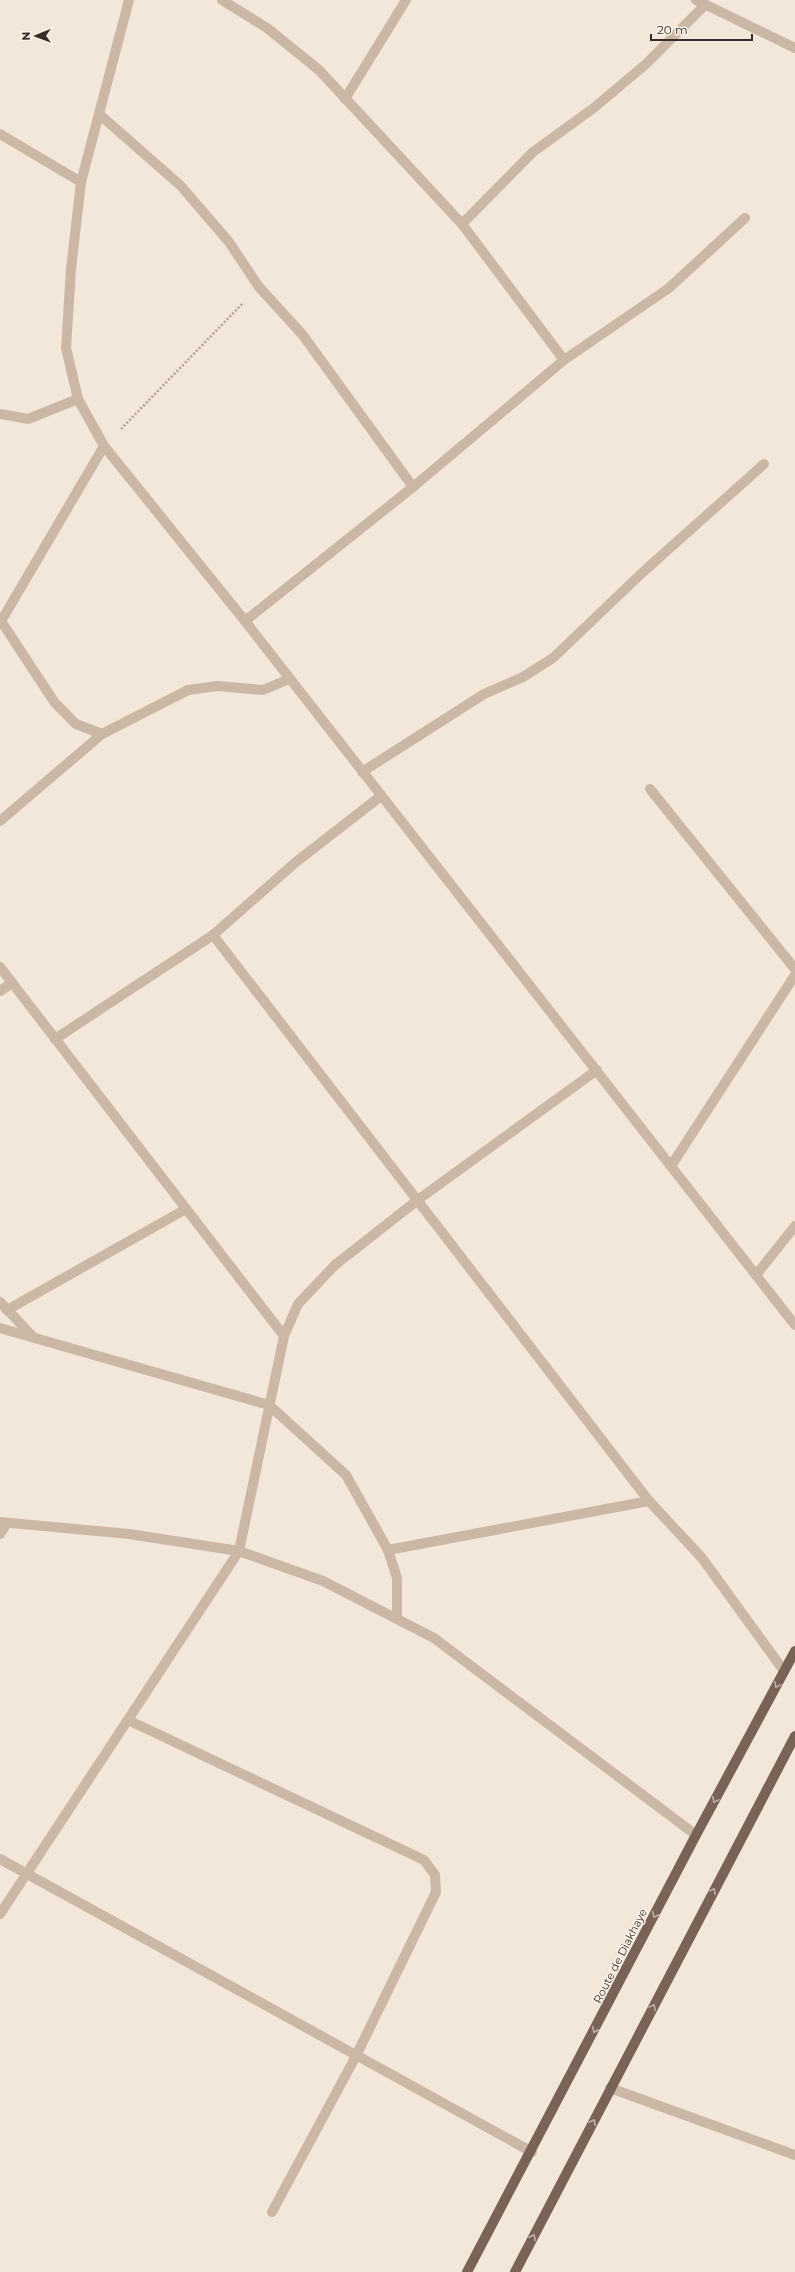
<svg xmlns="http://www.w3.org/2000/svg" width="795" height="2272" font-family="Montserrat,sans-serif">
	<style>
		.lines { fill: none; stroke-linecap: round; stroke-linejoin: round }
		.path { stroke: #b7a190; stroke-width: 2.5; stroke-dasharray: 2 2; stroke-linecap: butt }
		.service { stroke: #cbb7a6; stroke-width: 10 }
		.minor { stroke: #cbb7a6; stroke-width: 10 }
		.primary { stroke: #796357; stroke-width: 10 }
		.oneway { stroke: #c0b1a6 }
		.labels { text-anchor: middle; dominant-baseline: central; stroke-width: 3; stroke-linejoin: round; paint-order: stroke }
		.street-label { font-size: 11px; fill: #372c27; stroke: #faf1e7 }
	</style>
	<rect width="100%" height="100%" fill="#f3e7da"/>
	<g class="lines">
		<!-- path -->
		<polyline class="path" points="121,429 243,303"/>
		<!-- service -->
		<polyline class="service" points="756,1275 795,1226"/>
		<!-- minor -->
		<g class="minor">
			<polyline points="129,0 81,182 71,269 66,348 78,399 104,446 245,621 795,1325"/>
			<polyline points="222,0 267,28 319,70 462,224 564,360"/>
			<polyline points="696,0 795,48"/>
			<polyline points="345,99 406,0"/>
			<polyline points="99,114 181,186 229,242 259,287 302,334 413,487"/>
			<polyline points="0,134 81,182"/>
			<polyline points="462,224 533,152 595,107 646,64 705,5"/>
			<polyline points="0,414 28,419 78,399"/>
			<polyline points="1,621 55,703 76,724 102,734"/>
			<polyline points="245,621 413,487 564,360 669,288 745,218"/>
			<polyline points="0,623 104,446"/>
			<polyline points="362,772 484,694 523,677 553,658 643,572 764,464"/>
			<polyline points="650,789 795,969"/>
			<polyline points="0,821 102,734 188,690 217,686 263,690 289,679"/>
			<polyline points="213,935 649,1501 702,1558 784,1671"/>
			<polyline points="0,967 284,1336"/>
			<polyline points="0,991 12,983"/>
			<polyline points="55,1039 213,935 296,862 381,796"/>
			<polyline points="671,1166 795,975"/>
			<polyline points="0,1302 32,1336"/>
			<polyline points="7,1310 186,1209"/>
			<polyline points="0,1328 269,1405 346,1475 388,1550 397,1578 397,1618"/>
			<polyline points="0,1522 129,1534 239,1551 323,1581 434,1638 696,1835"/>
			<polyline points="0,1534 7,1523"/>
			<polyline points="388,1550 649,1501"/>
			<polyline points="128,1720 424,1860 435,1875 436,1892 356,2056 272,2212"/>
			<polyline points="0,1859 532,2152"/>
			<polyline points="0,1914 239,1551 284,1336 298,1304 335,1265 419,1199 597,1070"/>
			<polyline points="610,2088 795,2155"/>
		</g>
		<!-- primary -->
		<g class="primary">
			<polyline points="467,2272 696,1835 795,1651"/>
			<polyline points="515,2272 795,1736"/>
		</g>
	</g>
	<!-- one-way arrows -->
	<defs><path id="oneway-chevron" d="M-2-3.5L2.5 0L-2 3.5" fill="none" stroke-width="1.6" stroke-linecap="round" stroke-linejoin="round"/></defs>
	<g class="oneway">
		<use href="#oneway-chevron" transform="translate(777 1685) rotate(118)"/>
		<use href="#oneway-chevron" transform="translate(715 1800) rotate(118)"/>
		<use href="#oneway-chevron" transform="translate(713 1891) rotate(-62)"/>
		<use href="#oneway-chevron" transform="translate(655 1915) rotate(117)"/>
		<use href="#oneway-chevron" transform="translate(653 2007) rotate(-62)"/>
		<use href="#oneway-chevron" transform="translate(595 2030) rotate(117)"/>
		<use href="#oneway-chevron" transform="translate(593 2122) rotate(-63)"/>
		<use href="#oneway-chevron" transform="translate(533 2237) rotate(-63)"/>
	</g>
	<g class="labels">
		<!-- street labels -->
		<g class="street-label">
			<text transform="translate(620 1956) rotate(-63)">Route de Diakhaye</text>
		</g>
	</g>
	<!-- north arrow -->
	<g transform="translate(36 36) rotate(269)" stroke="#faf1e7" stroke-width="3" paint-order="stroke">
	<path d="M0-3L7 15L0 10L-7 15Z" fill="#372c27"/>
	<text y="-6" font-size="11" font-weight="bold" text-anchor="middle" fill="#372c27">N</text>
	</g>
	<!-- scale -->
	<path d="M651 34v6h101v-6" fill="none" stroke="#372c27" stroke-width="2"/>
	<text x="657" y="34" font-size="12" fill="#372c27" stroke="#faf1e7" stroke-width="3" paint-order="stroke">20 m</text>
</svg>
